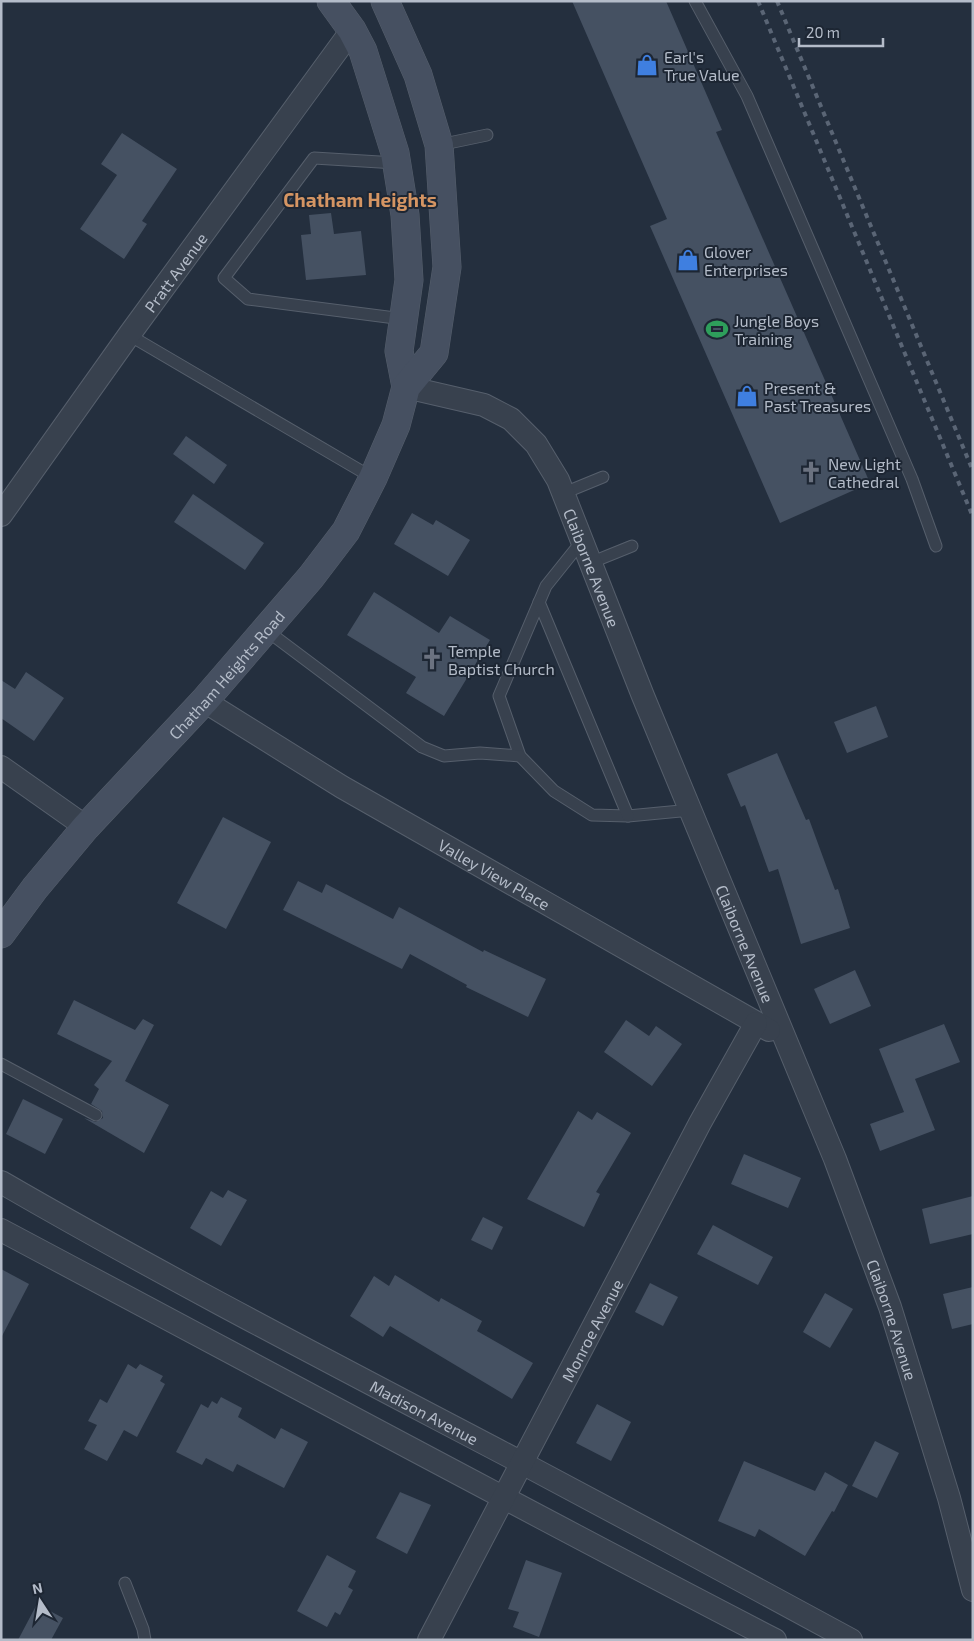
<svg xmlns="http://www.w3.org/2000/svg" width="974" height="1641" font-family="'Exo 2',sans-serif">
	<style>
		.building { fill: #455162 }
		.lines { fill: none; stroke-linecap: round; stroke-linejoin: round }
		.service-casing { stroke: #565f6c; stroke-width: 13 }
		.minor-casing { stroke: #565f6c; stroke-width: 24 }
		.secondary-casing { stroke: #565f6c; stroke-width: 29 }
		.service { stroke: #38414e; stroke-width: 11 }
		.minor { stroke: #38414e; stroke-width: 22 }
		.secondary { stroke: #465061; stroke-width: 28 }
		.rail { stroke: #5a6575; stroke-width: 4; stroke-dasharray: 5 5; stroke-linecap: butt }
		.labels { text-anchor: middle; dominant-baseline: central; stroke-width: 4; stroke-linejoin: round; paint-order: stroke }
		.poi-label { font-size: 16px; fill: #b4bcc9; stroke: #1d2633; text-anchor: start }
		.street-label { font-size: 16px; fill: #b4bcc9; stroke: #1d2633 }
		.quarter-label { font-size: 19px; font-weight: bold; fill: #d59563; stroke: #1d2633 }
	</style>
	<rect width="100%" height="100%" fill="#242f3e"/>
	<!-- building -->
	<g class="building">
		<polygon points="572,1 666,1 722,130 716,132 870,483 780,523 650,226 667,219"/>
		<polygon points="122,133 177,169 142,221 147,224 124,259 80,229 117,175 101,164"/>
		<polygon points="331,213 334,234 361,231 366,275 306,280 301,235 311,234 309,215"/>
		<polygon points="186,436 227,465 214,484 173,454"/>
		<polygon points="193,494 264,543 245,570 174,522"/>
		<polygon points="412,513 433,525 436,520 470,540 448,576 394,544"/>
		<polygon points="374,592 439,633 450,616 490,640 444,716 406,693 416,677 347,635"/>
		<polygon points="26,672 64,698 34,741 1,718 1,680 15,689"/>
		<polygon points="876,706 888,737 847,753 834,722"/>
		<polygon points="777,753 806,820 809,819 835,890 838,889 850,928 801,944 778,869 769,872 745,805 741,807 727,774"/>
		<polygon points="223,817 271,842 226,929 177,903"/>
		<polygon points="298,881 322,893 326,884 393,919 399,907 483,952 484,950 546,979 528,1017 466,987 467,985 410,954 402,969 283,910"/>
		<polygon points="855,970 871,1006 830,1024 814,989"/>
		<polygon points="74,1000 135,1030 143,1019 154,1025 125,1081 169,1105 144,1153 84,1118 96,1122 103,1118 102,1111 91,1104 99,1089 94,1085 112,1061 57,1034"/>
		<polygon points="626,1020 649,1036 656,1026 682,1044 652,1086 604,1052"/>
		<polygon points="944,1024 960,1062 915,1079 935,1130 880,1151 870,1124 904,1112 879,1049"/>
		<polygon points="23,1099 63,1119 45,1154 6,1134"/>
		<polygon points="578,1111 592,1120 597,1112 631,1133 596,1192 600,1194 584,1227 527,1199"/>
		<polygon points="744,1154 801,1178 788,1208 731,1184"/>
		<polygon points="228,1190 247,1200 221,1246 190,1228 211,1191 223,1198"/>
		<polygon points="973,1196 973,1234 930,1244 922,1209"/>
		<polygon points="483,1217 503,1227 492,1250 471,1240"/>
		<polygon points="713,1225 773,1257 758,1285 697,1254"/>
		<polygon points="1,1269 29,1284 1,1338"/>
		<polygon points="395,1275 439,1302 441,1298 482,1321 477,1331 533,1363 512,1399 390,1326 383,1337 350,1316 374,1276 389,1286"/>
		<polygon points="650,1283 678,1297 663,1326 635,1312"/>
		<polygon points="973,1287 973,1324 952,1329 943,1294"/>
		<polygon points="825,1293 853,1309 830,1348 803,1332"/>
		<polygon points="128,1364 136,1369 140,1364 163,1376 160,1381 165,1384 137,1437 124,1430 107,1461 84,1449 97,1425 88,1421 100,1399 107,1403"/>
		<polygon points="221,1397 242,1408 238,1417 275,1439 281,1428 308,1442 284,1488 237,1464 233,1472 206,1458 202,1465 176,1452 201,1404 208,1408 212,1401 217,1404"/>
		<polygon points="597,1404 631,1422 611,1461 576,1443"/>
		<polygon points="875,1441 899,1453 877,1498 852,1486"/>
		<polygon points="744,1461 815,1491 825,1472 848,1485 834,1512 832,1511 805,1556 759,1529 755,1537 718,1521"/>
		<polygon points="400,1492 431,1505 407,1554 376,1538"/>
		<polygon points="327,1555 356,1571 348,1587 353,1590 340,1615 335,1612 327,1627 297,1611"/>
		<polygon points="526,1560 562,1573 539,1637 513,1627 519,1612 508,1609"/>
		<polygon points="37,1604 63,1618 51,1640 18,1640"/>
	</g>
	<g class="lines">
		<!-- service casing -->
		<g class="service-casing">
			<g id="service">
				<polyline points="695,1 747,96 912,479 936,546"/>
				<polyline points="439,145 487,135"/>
				<polyline points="396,163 314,158 224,278 248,299 403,319"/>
				<polyline points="129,335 373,478"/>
				<polyline points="564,493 603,477"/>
				<polyline points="582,541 546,586 499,696 520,756 554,791 592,815 628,816 691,810"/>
				<polyline points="590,563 632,546"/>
				<polyline points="539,602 628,816"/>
				<polyline points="266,630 422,747 444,756 480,753 520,756"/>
				<polyline points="1,1064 96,1115"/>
				<polyline points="125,1583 143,1629 145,1640"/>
			</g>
		</g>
		<!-- minor casing -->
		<g class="minor-casing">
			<g id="minor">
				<path id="s1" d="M406,387L484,405L511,419L536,444L558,480L643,696L835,1159L890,1307L949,1498L973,1590"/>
				<path id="s2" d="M1,515L129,335L352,30"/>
				<path id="s3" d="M204,701L342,787L769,1030"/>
				<polyline points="1,767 86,827"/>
				<path id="s4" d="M1,1182C172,1281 347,1371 522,1463C632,1521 742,1581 851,1640"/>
				<path d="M1,1230C259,1367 516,1506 775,1640"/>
				<path id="s5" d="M429,1640L700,1123L756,1023"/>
			</g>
		</g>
		<!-- secondary casing -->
		<g class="secondary-casing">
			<g id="secondary">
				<polyline points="331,1 352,30 363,51 395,153 405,215 409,280 399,351 406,387"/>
				<path id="s6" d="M1,934L35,888L86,827L204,701L311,577L346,531L373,478L396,425L406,387L434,353L447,267L439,145L418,75L385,1"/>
			</g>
		</g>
		<!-- service -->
		<use href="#service" class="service"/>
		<!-- minor -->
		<use href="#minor" class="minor"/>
		<!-- secondary -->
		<use href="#secondary" class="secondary"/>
		<!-- rail -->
		<g class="rail">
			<polyline points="758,1 973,517"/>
			<polyline points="777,1 973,471"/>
		</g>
	</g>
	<!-- icons -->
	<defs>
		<g id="shop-bare" transform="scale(1.725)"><path d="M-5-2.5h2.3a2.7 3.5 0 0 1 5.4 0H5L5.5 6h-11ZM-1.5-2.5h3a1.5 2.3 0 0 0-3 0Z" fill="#3f7fe0" stroke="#1d2633" stroke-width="2.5" paint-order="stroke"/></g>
		<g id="stadium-bare" transform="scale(1.725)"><path d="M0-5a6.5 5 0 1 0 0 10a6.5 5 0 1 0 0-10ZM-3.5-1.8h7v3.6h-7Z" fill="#2e9e5b" stroke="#1d2633" stroke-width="2.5" paint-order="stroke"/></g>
		<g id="church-bare" transform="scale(1.725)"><path d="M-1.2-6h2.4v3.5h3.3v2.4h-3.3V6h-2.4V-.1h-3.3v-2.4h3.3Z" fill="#6b7280" stroke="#1d2633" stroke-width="2.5" paint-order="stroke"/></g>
	</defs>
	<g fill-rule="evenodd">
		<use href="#shop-bare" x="647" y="65"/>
		<use href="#shop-bare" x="688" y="260"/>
		<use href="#stadium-bare" x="717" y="329"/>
		<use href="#shop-bare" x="747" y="396"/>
		<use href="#church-bare" x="811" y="472"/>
		<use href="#church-bare" x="432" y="659"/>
	</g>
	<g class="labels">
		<!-- poi labels -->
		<g class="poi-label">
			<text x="664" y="56">Earl's<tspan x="664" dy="18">True Value</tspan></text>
			<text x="704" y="251">Glover<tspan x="704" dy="18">Enterprises</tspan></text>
			<text x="734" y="320">Jungle Boys<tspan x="734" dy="18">Training</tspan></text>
			<text x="764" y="387">Present &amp;<tspan x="764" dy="18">Past Treasures</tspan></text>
			<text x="828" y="463">New Light<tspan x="828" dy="18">Cathedral</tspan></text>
			<text x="448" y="650">Temple<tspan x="448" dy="18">Baptist Church</tspan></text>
		</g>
		<!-- street labels -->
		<g class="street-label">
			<text stroke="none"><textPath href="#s2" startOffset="299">Pratt Avenue</textPath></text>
			<text stroke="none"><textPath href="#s1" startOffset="282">Claiborne Avenue</textPath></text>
			<text stroke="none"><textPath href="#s6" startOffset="344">Chatham Heights Road</textPath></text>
			<text stroke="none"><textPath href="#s3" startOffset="338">Valley View Place</textPath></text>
			<text stroke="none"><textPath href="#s1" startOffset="688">Claiborne Avenue</textPath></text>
			<text stroke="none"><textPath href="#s1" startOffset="1092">Claiborne Avenue</textPath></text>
			<text stroke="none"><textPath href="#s5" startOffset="350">Monroe Avenue</textPath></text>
			<text stroke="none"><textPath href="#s4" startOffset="482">Madison Avenue</textPath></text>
		</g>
		<!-- quarter labels -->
		<g class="quarter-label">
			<text x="360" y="199">Chatham Heights</text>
		</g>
	</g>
	<!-- border -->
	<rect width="974" height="1641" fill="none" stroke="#b4bcc9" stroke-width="5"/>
	<!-- north arrow -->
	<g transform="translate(40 1601) rotate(348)" stroke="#1d2633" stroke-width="4" paint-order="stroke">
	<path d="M0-4L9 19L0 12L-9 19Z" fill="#b4bcc9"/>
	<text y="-8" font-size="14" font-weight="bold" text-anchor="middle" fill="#b4bcc9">N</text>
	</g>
	<!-- scale -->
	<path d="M799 38v8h84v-8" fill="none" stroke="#b4bcc9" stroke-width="2.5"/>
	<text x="806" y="38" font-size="15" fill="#b4bcc9" stroke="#1d2633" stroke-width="4" paint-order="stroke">20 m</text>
</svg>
